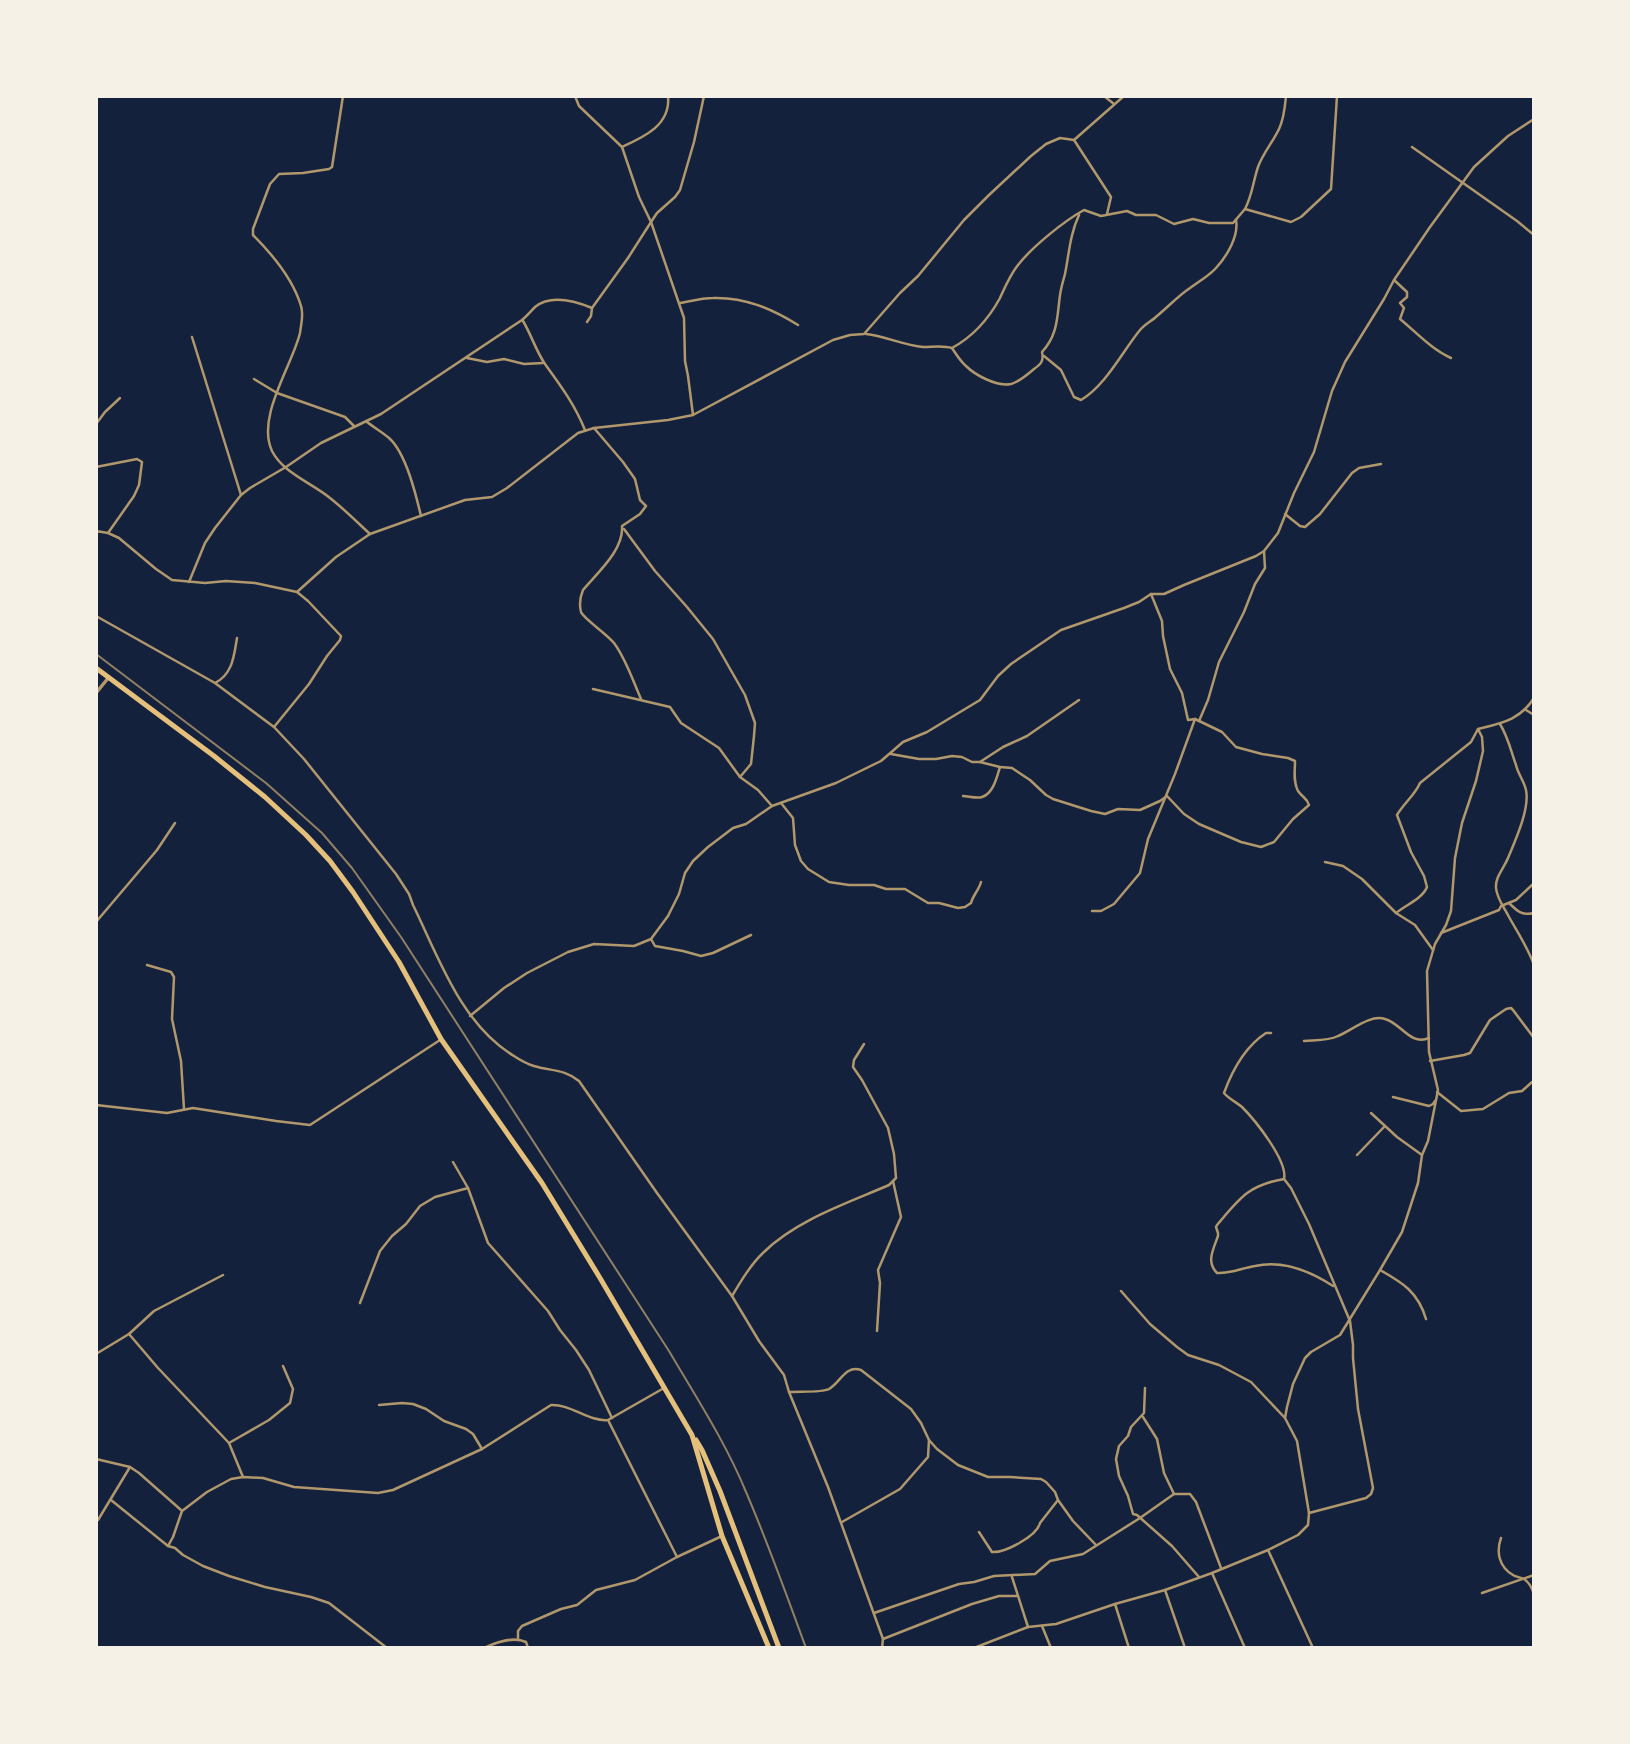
<svg xmlns="http://www.w3.org/2000/svg" width="1630" height="1744" font-family="'Crimson Pro',serif">
	<style>
		.lines { fill: none; stroke-linecap: round; stroke-linejoin: round }
		.minor { stroke: #b1986c; stroke-width: 2.5 }
		.tertiary { stroke: #b1986c; stroke-width: 3.5 }
		.trunk { stroke: #e5c07b; stroke-width: 5 }
		.rail { stroke: #918062; stroke-width: 2 }
	</style>
	<rect width="100%" height="100%" fill="#14213d"/>
	<g class="lines">
		<!-- minor -->
		<g class="minor">
			<path d="M343,96L332,167L329,169L303,173L279,174L270,184L253,229V235C273,255 293,279 301,306C304,315 301,324 300,333C292,366 256,417 272,451C283,473 312,483 330,498C344,509 357,522 370,534"/>
			<polyline points="1104,96 1114,104"/>
			<polyline points="1074,140 1111,197 1107,214"/>
			<path d="M622,147C644,137 671,125 668,96"/>
			<polyline points="1412,147 1517,221 1534,235"/>
			<path d="M1245,209C1252,196 1253,182 1258,167C1263,153 1273,142 1279,129C1284,119 1285,107 1286,96"/>
			<path d="M1394,280L1407,292V297L1400,303L1404,308L1400,319C1416,332 1431,349 1451,358"/>
			<path d="M680,303C691,301 703,298 713,298C745,297 772,309 798,325"/>
			<path d="M523,321C531,334 536,351 545,364C561,386 575,405 585,430"/>
			<polyline points="587,322 591,316 592,308"/>
			<path d="M866,334C885,336 903,345 923,347C933,347 942,345 952,348C974,336 988,320 1000,298C1005,287 1010,275 1018,265C1032,247 1064,221 1084,210L1101,216L1127,211L1136,215H1156L1174,224L1193,219L1209,223H1233L1245,209L1291,222L1301,217L1331,189L1337,96"/>
			<polyline points="192,337 241,495"/>
			<path d="M952,348C956,354 960,361 966,366C975,375 997,387 1011,384C1019,382 1027,375 1034,369C1041,364 1044,361 1042,352C1058,335 1057,317 1060,295C1061,288 1063,281 1065,274C1069,254 1070,234 1079,215"/>
			<path d="M1044,356L1061,370L1074,397L1081,400C1106,385 1122,352 1140,330C1145,324 1152,321 1157,316C1168,307 1178,296 1190,288C1198,282 1209,276 1216,268C1227,256 1239,236 1236,220"/>
			<polyline points="467,358 487,362 504,359 524,364 543,363"/>
			<polyline points="254,379 277,393 345,417 354,426"/>
			<polyline points="693,415 688,376 685,361 684,318 651,222 657,213 675,197 680,190 694,142 704,96"/>
			<path d="M366,421C373,427 382,432 389,438C406,453 416,495 421,516"/>
			<polyline points="96,424 105,412 120,398"/>
			<path d="M594,428L623,462L635,479L640,500L646,506L640,514L622,526C624,550 597,573 583,590C580,597 579,604 581,612C584,619 607,634 614,643C626,659 633,681 641,699"/>
			<polyline points="96,467 137,459 142,462 139,485 134,496 108,533"/>
			<polyline points="1285,514 1300,526 1305,527 1320,514 1352,473 1359,468 1381,464"/>
			<polyline points="624,529 655,571 687,607 713,639 745,695 755,723 754,736 751,764 740,777"/>
			<polyline points="96,531 108,533 119,538 156,569 172,580 205,583 226,581 255,583 297,592 308,601 341,636 340,640 327,656 309,684 274,727 215,683 96,616"/>
			<path d="M189,582L205,543L215,528L241,495L250,488L286,467L321,443L381,414L522,320C527,316 531,311 535,307C551,294 575,301 592,308L628,258L651,222L639,197L622,147L579,106L575,96"/>
			<polyline points="297,592 336,557 370,534 465,500 492,497 507,488 578,433 594,428 668,420 693,415 833,340 850,335 864,334 900,293 918,276 964,220 989,195 1031,156 1046,144 1060,138 1074,140 1124,96"/>
			<path d="M215,683C233,674 234,655 237,638"/>
			<polyline points="593,689 670,707 681,723 719,748 740,777 758,790 772,806"/>
			<polyline points="1526,710 1534,715"/>
			<polyline points="1199,721 1208,700 1219,662 1244,612 1255,584 1265,568 1264,551"/>
			<path d="M1500,724C1508,737 1511,751 1516,765C1518,774 1524,781 1526,790C1530,809 1515,841 1508,858C1504,868 1495,877 1496,888C1497,899 1504,907 1509,917C1518,933 1528,948 1534,965"/>
			<path d="M274,727L304,759L396,874L409,894L413,905C439,958 461,1024 514,1056C520,1060 527,1064 534,1066C550,1071 565,1069 579,1081L657,1193L732,1296L759,1341L784,1375L789,1392L828,1487L883,1639L882,1648"/>
			<path d="M891,754L919,759H936L952,756L962,757L972,762H980L1000,767L1012,768L1030,780L1046,795L1053,799L1091,811L1105,814L1118,809L1140,810L1160,801L1167,796L1184,814L1199,824L1241,842L1261,847L1274,842L1293,819L1309,805C1307,798 1303,798 1298,791C1293,782 1295,771 1295,761L1288,758L1262,754L1236,747L1222,732L1195,719"/>
			<polyline points="980,762 1003,747 1027,736 1079,700"/>
			<path d="M963,796C968,796 977,799 982,797C993,794 997,777 1000,767"/>
			<path d="M781,803L793,818L795,845L801,861L808,869L829,882L849,885H874L886,889H905L928,903H939L958,908L965,907L971,903C973,895 979,890 981,882"/>
			<polyline points="1325,862 1343,866 1362,879 1396,913 1415,925 1433,950"/>
			<path d="M1509,903C1517,911 1522,916 1534,913"/>
			<polyline points="1092,911 1101,911 1114,904 1140,873 1148,839 1175,774 1195,719 1188,720 1182,693 1170,669 1163,636 1162,621 1151,594"/>
			<path d="M1396,913C1406,905 1423,898 1427,887L1424,876L1411,852L1397,815C1404,803 1415,795 1420,783L1471,742L1478,729C1502,723 1520,720 1534,698"/>
			<polyline points="96,922 157,850 175,823"/>
			<polyline points="1441,933 1499,910 1501,906 1516,900 1532,885"/>
			<polyline points="651,939 655,946 683,951 701,956 713,953 751,935"/>
			<polyline points="147,965 171,972 174,977 172,1019 181,1061 184,1109"/>
			<polyline points="470,1016 504,988 527,973 568,952 594,944 634,946 651,939 668,916 679,894 685,873 693,861 708,847 733,828 746,824 772,806 836,783 881,761 903,742 927,732 980,700 998,676 1011,664 1061,630 1124,608 1139,602 1151,594 1164,594 1184,585 1256,556 1264,551 1278,533 1294,493 1314,452 1332,391 1345,362 1384,299 1394,280 1430,227 1474,167 1508,136 1534,119"/>
			<path d="M1271,1033H1266C1246,1046 1232,1071 1224,1093C1229,1099 1236,1102 1242,1107C1255,1120 1288,1161 1284,1179L1291,1188L1309,1224L1350,1321L1353,1345V1358L1358,1409L1373,1488L1371,1494L1366,1498L1309,1513"/>
			<path d="M1304,1041C1315,1040 1328,1041 1338,1036C1351,1031 1370,1014 1385,1019C1401,1023 1410,1046 1429,1038"/>
			<polyline points="1430,1061 1464,1055 1470,1053 1490,1020 1506,1009 1511,1008 1513,1010 1534,1038"/>
			<polyline points="1437,1092 1461,1111 1483,1109 1509,1093 1522,1091 1532,1082"/>
			<polyline points="1393,1097 1429,1106 1433,1104 1435,1101"/>
			<polyline points="96,1105 167,1113 193,1108 276,1121 310,1125 440,1040"/>
			<polyline points="1371,1113 1397,1137 1422,1155"/>
			<polyline points="1357,1155 1384,1127"/>
			<polyline points="453,1162 468,1188 488,1243 548,1311 560,1330 576,1350 589,1370 612,1418"/>
			<path d="M1284,1179C1248,1185 1239,1199 1217,1225L1216,1227L1218,1233V1236C1213,1250 1206,1262 1217,1273C1230,1274 1242,1268 1255,1266C1282,1260 1310,1271 1333,1286"/>
			<path d="M1380,1270C1403,1283 1418,1292 1426,1319"/>
			<polyline points="223,1275 154,1311 129,1334 158,1368 229,1443 243,1477"/>
			<polyline points="1121,1291 1150,1324 1177,1347 1188,1355 1219,1365 1251,1382 1285,1418"/>
			<path d="M732,1296C741,1281 751,1264 764,1252C796,1220 848,1203 889,1185L896,1178L894,1154L888,1128L862,1080L853,1067L854,1060L864,1044"/>
			<polyline points="360,1303 380,1251 392,1236 406,1224 420,1206 435,1197 468,1188"/>
			<polyline points="877,1331 880,1283 878,1270 901,1217 893,1181"/>
			<polyline points="96,1354 129,1334"/>
			<polyline points="1145,1388 1144,1413 1131,1427 1128,1436 1119,1446 1116,1459 1119,1476 1128,1496 1133,1514 1137,1515 1172,1546 1199,1577"/>
			<path d="M789,1392C799,1391 821,1393 829,1389C841,1382 845,1365 861,1370L911,1409L921,1423L929,1440L937,1449L958,1465L988,1477H1010L1041,1479L1046,1482L1055,1492L1058,1500L1073,1521L1096,1545"/>
			<polyline points="379,1405 402,1403 413,1404 426,1409 444,1421 466,1429 473,1434 482,1449"/>
			<polyline points="1143,1417 1157,1439 1164,1473 1174,1494"/>
			<polyline points="608,1420 677,1557"/>
			<polyline points="229,1443 269,1420 290,1403 293,1389 283,1366"/>
			<polyline points="96,1459 130,1467 139,1473 181,1510"/>
			<polyline points="111,1500 168,1546 175,1548 183,1555 203,1566 229,1576 265,1587 311,1597 329,1603 387,1648"/>
			<polyline points="98,1520 130,1467"/>
			<polyline points="842,1522 900,1489 928,1457 929,1440"/>
			<path d="M979,1532L992,1552C1005,1553 1037,1536 1040,1523L1058,1500"/>
			<path d="M1501,1538C1496,1552 1499,1567 1513,1575C1516,1577 1520,1577 1524,1579C1529,1582 1532,1588 1534,1594"/>
			<path d="M168,1546L173,1537L182,1511L207,1492L231,1479L243,1477L263,1478L294,1487L378,1493L393,1490L482,1449L551,1405C571,1404 589,1422 608,1420L664,1388"/>
			<polyline points="1268,1550 1313,1648"/>
			<polyline points="1212,1573 1245,1648"/>
			<polyline points="1012,1577 1028,1627"/>
			<polyline points="1165,1590 1185,1648"/>
			<polyline points="1482,1593 1534,1575"/>
			<polyline points="1115,1604 1129,1648"/>
			<polyline points="874,1613 959,1584 974,1582 994,1576 1035,1574 1050,1561 1083,1554 1140,1518 1174,1494 1190,1494 1196,1502 1221,1568"/>
			<polyline points="1042,1626 1051,1648"/>
			<polyline points="518,1639 518,1631 522,1626 561,1609 577,1605 596,1590 635,1580 677,1557 722,1536"/>
			<polyline points="883,1639 972,1604 999,1596 1017,1596"/>
			<path d="M484,1648C497,1642 513,1636 526,1642L528,1648"/>
			<polyline points="974,1648 1028,1627 1056,1624 1115,1604 1165,1590 1212,1573 1268,1550 1298,1535 1308,1525 1309,1513 1297,1441 1285,1418 1287,1407 1293,1384 1305,1358 1311,1352 1340,1335 1380,1270 1402,1232 1418,1183 1422,1155 1428,1141 1438,1090 1429,1052 1427,971 1435,944 1446,925 1451,911 1455,858 1462,823 1476,781 1483,751 1482,737 1478,729"/>
		</g>
		<!-- tertiary -->
		<polyline class="tertiary" points="96,693 109,677"/>
		<!-- trunk -->
		<g class="trunk">
			<polyline points="96,668 214,756 265,797 306,835 330,861 353,892 399,962 441,1039 542,1183 600,1278 692,1435 722,1536 769,1648"/>
			<polyline points="696,1440 702,1450 720,1491 779,1648"/>
		</g>
		<!-- rail -->
		<path class="rail" d="M96,654L266,783L322,833L352,868L401,937L669,1351C696,1397 726,1443 746,1492C768,1543 787,1596 806,1648"/>
	</g>
	<!-- border -->
	<rect width="1630" height="1744" fill="none" stroke="#f6f1e7" stroke-width="196"/>
</svg>
